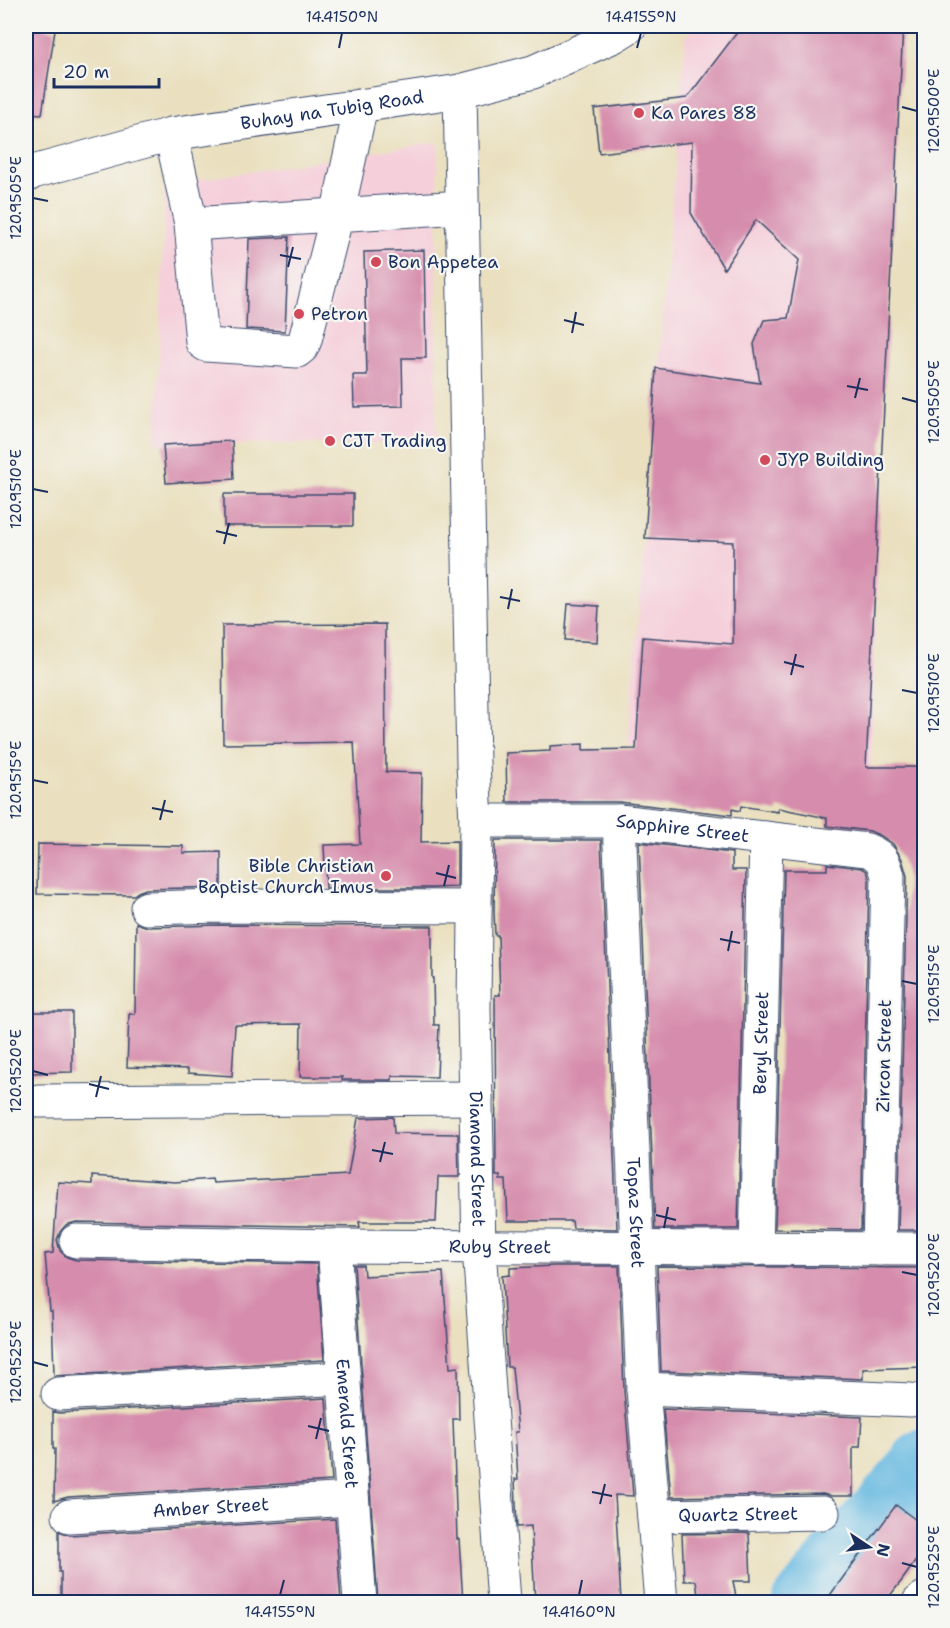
<svg xmlns="http://www.w3.org/2000/svg" width="950" height="1628" font-family="'Shantell Sans',sans-serif">
	<style>
		.built { fill: #f5cfda }
		.lines { fill: none; stroke-linecap: round; stroke-linejoin: round }
		.river { stroke: #65b8e0; stroke-width: 63 }
		.building { fill: #d68cac }
		.minor-casing { stroke: #3a4a6d; stroke-width: 35 }
		.major-casing { stroke: #3a4a6d; stroke-width: 35 }
		.minor { stroke: #fff; stroke-width: 33 }
		.major { stroke: #fff; stroke-width: 33 }
		.ticks { fill: none; stroke: #1b2f5e; stroke-width: 2 }
		.poi-dot { fill: #d1495b; stroke: #f6f6f2; stroke-width: 2 }
		.labels { text-anchor: middle; dominant-baseline: central; stroke-width: 4.5; stroke-linejoin: round; paint-order: stroke }
		.street-label { font-size: 18px; fill: #1b2f5e; stroke: #f6f6f2 }
		.poi-label { font-size: 18px; fill: #1b2f5e; stroke: #f6f6f2; text-anchor: start }
		.neatline { fill: none; stroke: #1b2f5e; stroke-width: 2 }
		.ticks-label { font-size: 15px; text-anchor: middle; fill: #1b2f5e }
	</style>
	<rect width="100%" height="100%" fill="#f6f6f2"/>
	<filter id="ink" filterUnits="userSpaceOnUse"><feTurbulence type="fractalNoise" baseFrequency=".0167" numOctaves="2"/><feDisplacementMap in="SourceGraphic" scale="12" xChannelSelector="R" yChannelSelector="G"/><feConvolveMatrix kernelMatrix="1 2 1 2 8 2 1 2 1" color-interpolation-filters="sRGB"/></filter>
	<filter id="wash" filterUnits="userSpaceOnUse"><feTurbulence type="fractalNoise" baseFrequency=".008" numOctaves="4" result="noise"/><feDisplacementMap in="SourceGraphic" scale="24" xChannelSelector="R" yChannelSelector="G"/><feGaussianBlur stdDeviation="1.35" result="paint"/><feColorMatrix in="noise" values="0 0 0 0 0 0 0 0 0 0 0 0 0 0 0 0 0 1.4 0 .05"/><feComposite in="paint" operator="in"/></filter>
	<g filter="url(#wash)">
		<rect width="100%" height="100%" fill="#eae0bf"/>
		<!-- built -->
		<g class="built">
			<polygon points="697,26 897,26 870,780 628,744 684,55 685,37"/>
			<polygon points="438,142 436,443 156,444 165,185"/>
		</g>
		<g class="lines">
			<!-- river -->
			<polyline class="river" points="804,1602 846,1551 911,1478 924,1460"/>
		</g>
		<g id="blocks">
			<!-- building -->
			<g class="building">
				<polygon points="26,26 55,30 42,114 26,113"/>
				<polygon points="742,26 903,26 866,767 924,767 924,1230 898,1230 907,876 902,859 893,844 881,836 870,831 827,826 827,818 778,808 778,812 741,806 740,811 732,809 732,815 619,802 507,802 506,753 550,751 550,746 583,744 583,750 636,749 643,637 733,644 733,542 645,538 656,368 760,383 754,344 764,320 788,318 799,260 756,220 724,269 691,213 692,142 599,153 594,109 687,98"/>
				<polygon points="289,237 285,331 246,329 249,239"/>
				<polygon points="424,250 426,358 402,358 403,406 354,407 353,375 367,375 364,252"/>
				<polygon points="232,441 234,479 166,483 163,445"/>
				<rect x="224" y="494" width="129" height="32"/>
				<polygon points="568,604 599,606 597,642 565,640"/>
				<polygon points="385,624 386,772 422,773 421,842 457,841 457,887 433,888 326,888 324,845 360,844 354,742 223,744 222,625"/>
				<polygon points="495,840 601,840 617,1229 573,1228 572,1221 508,1221 506,1180 500,1180 500,1176 496,1176 495,995 500,995 498,935 495,935 494,912"/>
				<polygon points="639,842 732,853 732,870 746,870 738,1229 655,1229"/>
				<polygon points="38,844 183,846 183,853 221,852 221,887 146,889 138,892 134,895 37,894"/>
				<polygon points="827,864 862,868 867,871 869,878 861,1230 775,1229 784,870 827,870"/>
				<polygon points="136,923 148,927 219,925 432,926 432,978 433,978 434,1025 439,1025 437,1077 392,1076 392,1080 342,1080 342,1077 300,1077 301,1024 235,1025 232,1076 188,1073 188,1069 127,1067 129,1014 135,1014"/>
				<polygon points="26,1012 72,1012 72,1072 26,1073"/>
				<polygon points="393,1117 394,1133 458,1134 459,1177 438,1177 436,1222 359,1222 360,1227 76,1222 66,1225 60,1232 57,1240 60,1251 67,1257 76,1260 317,1264 324,1360 54,1376 52,1311 50,1311 45,1254 53,1253 58,1182 92,1184 92,1176 175,1182 212,1179 213,1183 348,1175 358,1118"/>
				<polygon points="354,1265 363,1265 364,1276 443,1272 450,1368 458,1367 459,1419 453,1419 457,1539 459,1539 463,1602 378,1602"/>
				<polygon points="555,1266 619,1266 624,1391 633,1496 615,1495 621,1602 535,1602 531,1526 517,1527 515,1479 518,1479 515,1432 518,1432 512,1367 507,1367 502,1276 510,1275 510,1268"/>
				<polygon points="657,1266 924,1268 924,1367 863,1369 863,1379 661,1371"/>
				<polygon points="326,1398 332,1481 68,1497 54,1501 55,1449 53,1449 53,1412 59,1413"/>
				<polygon points="663,1409 862,1417 860,1447 853,1447 853,1496 830,1496 823,1494 671,1497"/>
				<polygon points="896,1505 924,1526 924,1549 903,1579 885,1602 825,1602"/>
				<polygon points="335,1519 341,1602 61,1602 61,1572 59,1572 59,1531 70,1535"/>
				<polygon points="749,1533 751,1581 733,1581 737,1602 699,1602 696,1581 684,1581 682,1534"/>
			</g>
		</g>
	</g>
	<g filter="url(#ink)">
		<use href="#blocks" fill-opacity="0" stroke="#3a4a6d" stroke-width="1.5"/>
		<g class="lines">
			<!-- minor casing -->
			<g class="minor-casing">
				<g id="minor">
					<path id="s1" d="M460,91L473,764L476,821L474,1008L479,1248L504,1602"/>
					<polyline points="171,134 191,224 202,342 206,345 297,351 302,347 305,340 337,215 361,106"/>
					<polyline points="191,224 462,207"/>
					<path id="s2" d="M476,821H619L867,850C882,856 884,861 888,876L879,1249"/>
					<path id="s3" d="M619,821L643,1389L661,1602"/>
					<polyline points="147,908 219,906 475,907"/>
					<polyline points="39,1101 476,1098"/>
					<path id="s4" d="M76,1241L334,1246L924,1249"/>
					<path id="s5" d="M334,1246L360,1602"/>
					<path id="s6" d="M756,1249L766,838"/>
					<polyline points="643,1389 911,1400"/>
					<polyline points="58,1394 344,1378"/>
					<path id="s7" d="M69,1516L352,1499"/>
					<path id="s8" d="M654,1516L823,1513"/>
					<polyline points="919,1602 924,1598"/>
				</g>
			</g>
			<!-- major casing -->
			<g class="major-casing">
				<g id="major">
					<path id="s9" d="M26,176L33,172L171,134L460,91L533,72L614,36L630,26"/>
				</g>
			</g>
			<!-- minor -->
			<use href="#minor" class="minor"/>
			<!-- major -->
			<use href="#major" class="major"/>
		</g>
	</g>
	<!-- ticks -->
	<path class="ticks" d="M339,48L342,33M637,48L641,33M902,107L917,111M33,198L48,201M280,255L301,259M288,267L293,247M564,320L584,325M572,333L576,312M847,386L868,390M855,398L860,378M902,398L917,402M33,489L48,492M216,531L237,536M224,544L229,523M500,597L520,601M508,609L512,589M784,662L804,667M791,675L796,654M902,690L917,693M33,780L48,783M152,808L173,812M160,820L165,800M436,873L456,878M444,886L449,865M720,939L740,943M728,951L732,931M902,981L917,984M33,1071L48,1075M89,1084L109,1089M96,1097L101,1076M372,1150L393,1154M380,1162L385,1142M656,1215L676,1220M664,1228L668,1207M902,1272L917,1275M33,1362L48,1366M308,1426L329,1431M316,1439L321,1418M592,1492L612,1496M600,1504L605,1484M902,1563L917,1567M280,1595L284,1580M579,1595L582,1580"/>
	<!-- markers -->
	<g class="poi-dot">
		<circle cx="639" cy="113" r="6"/>
		<circle cx="376" cy="262" r="6"/>
		<circle cx="299" cy="314" r="6"/>
		<circle cx="330" cy="441" r="6"/>
		<circle cx="765" cy="460" r="6"/>
		<circle cx="386" cy="876" r="6"/>
	</g>
	<g class="labels">
		<!-- street labels -->
		<g class="street-label">
			<text stroke="none"><textPath href="#s9" startOffset="314">Buhay na Tubig Road</textPath></text>
			<text stroke="none"><textPath href="#s2" startOffset="207">Sapphire Street</textPath></text>
			<text stroke="none"><textPath href="#s6" startOffset="206">Beryl Street</textPath></text>
			<text transform="translate(884 1056) rotate(-89)">Zircon Street</text>
			<text stroke="none"><textPath href="#s1" startOffset="1068">Diamond Street</textPath></text>
			<text stroke="none"><textPath href="#s3" startOffset="392">Topaz Street</textPath></text>
			<text stroke="none"><textPath href="#s4" startOffset="424">Ruby Street</textPath></text>
			<text stroke="none"><textPath href="#s5" startOffset="178">Emerald Street</textPath></text>
			<text stroke="none"><textPath href="#s7" startOffset="142">Amber Street</textPath></text>
			<text stroke="none"><textPath href="#s8" startOffset="84">Quartz Street</textPath></text>
		</g>
		<!-- poi labels -->
		<g class="poi-label">
			<text x="651" y="113">Ka Pares 88</text>
			<text x="388" y="262">Bon Appetea</text>
			<text x="311" y="314">Petron</text>
			<text x="342" y="441">CJT Trading</text>
			<text x="777" y="460">JYP Building</text>
			<text x="374" y="866" text-anchor="end">Bible Christian<tspan x="374" dy="21">Baptist Church Imus</tspan></text>
		</g>
	</g>
	<!-- margin -->
	<rect width="950" height="1628" fill="none" stroke="#f6f6f2" stroke-width="66"/>
	<!-- north arrow -->
	<g transform="translate(869 1547) rotate(103)" stroke="#f6f6f2" stroke-width="4.5" paint-order="stroke">
	<path d="M0-4.5L10 22L0 15L-10 22Z" fill="#1b2f5e"/>
	<text y="-9" font-size="16" font-weight="bold" text-anchor="middle" fill="#1b2f5e">N</text>
	</g>
	<!-- scale -->
	<path d="M54 78v9h105v-9" fill="none" stroke="#1b2f5e" stroke-width="3"/>
	<text x="63" y="78" font-size="18" fill="#1b2f5e" stroke="#f6f6f2" stroke-width="4.5" paint-order="stroke">20 m</text>
	<rect x="33" y="33" width="884" height="1562" class="neatline"/>
	<g class="ticks-label">
		<text x="342" y="22">14.4150°N</text>
		<text x="641" y="22">14.4155°N</text>
		<text transform="translate(934 111) rotate(-90)" y="5">120.9500°E</text>
		<text transform="translate(16 198) rotate(-90)" y="5">120.9505°E</text>
		<text transform="translate(934 402) rotate(-90)" y="5">120.9505°E</text>
		<text transform="translate(16 489) rotate(-90)" y="5">120.9510°E</text>
		<text transform="translate(934 693) rotate(-90)" y="5">120.9510°E</text>
		<text transform="translate(16 780) rotate(-90)" y="5">120.9515°E</text>
		<text transform="translate(934 984) rotate(-90)" y="5">120.9515°E</text>
		<text transform="translate(16 1071) rotate(-90)" y="5">120.9520°E</text>
		<text transform="translate(934 1275) rotate(-90)" y="5">120.9520°E</text>
		<text transform="translate(16 1362) rotate(-90)" y="5">120.9525°E</text>
		<text transform="translate(934 1567) rotate(-90)" y="5">120.9525°E</text>
		<text x="280" y="1617">14.4155°N</text>
		<text x="579" y="1617">14.4160°N</text>
	</g>
</svg>
